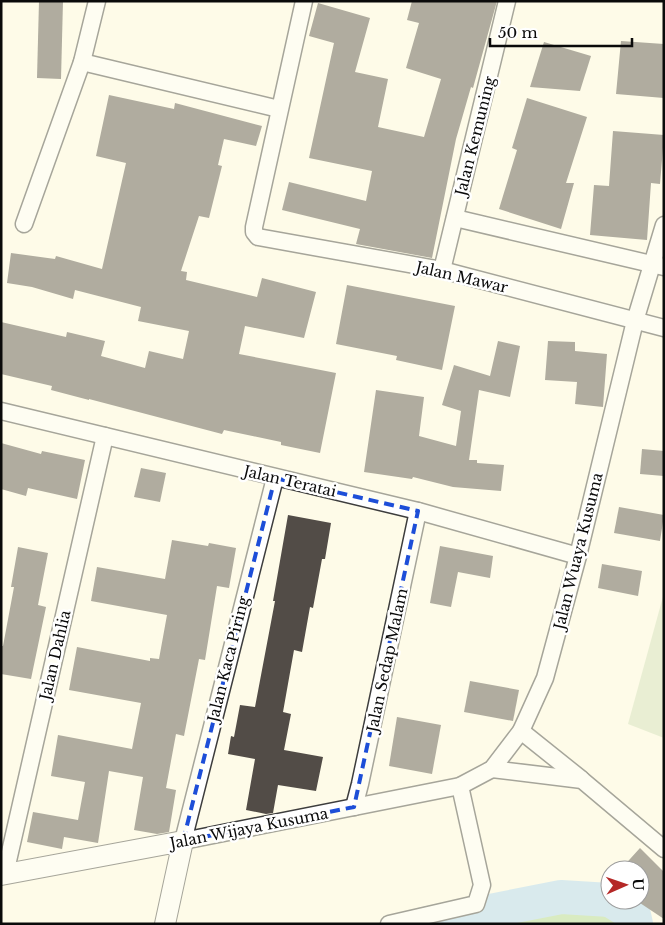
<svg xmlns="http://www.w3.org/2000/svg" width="665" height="925" font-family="'Libre Baskerville',serif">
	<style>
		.forest { fill: #aed793 }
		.cemetery { fill: #d1debb }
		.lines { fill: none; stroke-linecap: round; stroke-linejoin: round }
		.river { stroke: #aed6f4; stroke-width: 34 }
		.building { fill: #524c47 }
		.minor-casing { stroke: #3d3d3d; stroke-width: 19 }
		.tertiary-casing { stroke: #3d3d3d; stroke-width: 22 }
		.minor { stroke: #fff; stroke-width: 16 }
		.tertiary { stroke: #fff; stroke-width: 20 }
		.marked { fill: none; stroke: #1d4ed8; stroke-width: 4; stroke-dasharray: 10 6; stroke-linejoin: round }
		.labels { text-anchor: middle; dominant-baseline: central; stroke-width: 5; stroke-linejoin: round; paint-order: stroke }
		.street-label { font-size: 15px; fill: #0a0a0a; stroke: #fff }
	</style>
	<rect width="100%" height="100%" fill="#fefbe8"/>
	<!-- forest -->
	<polygon class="forest" points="624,903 632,924 477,924"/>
	<!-- cemetery -->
	<polygon class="cemetery" points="664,593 664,738 628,724"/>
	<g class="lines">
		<!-- river -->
		<g class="river">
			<polyline points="610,900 634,915 636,924"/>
			<polyline points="424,924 561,897 610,900"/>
		</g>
	</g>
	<!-- building -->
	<g class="building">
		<polygon points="39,1 63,1 61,79 37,78"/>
		<polygon points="412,1 497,1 473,88 471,87 456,139 432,258 356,244 360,229 282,210 289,182 366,201 372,171 309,158 334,43 309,36 318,3 370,18 355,72 388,79 378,127 424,137 441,79 406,68 419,23 407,20"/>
		<polygon points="621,41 664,44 664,98 616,94"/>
		<polygon points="544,42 591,56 580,91 530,87"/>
		<polygon points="109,95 174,109 175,103 262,126 256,146 224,139 218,165 222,166 209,218 199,216 181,271 187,272 186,280 257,297 262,278 316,292 304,338 245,326 239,354 336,373 320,453 281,445 281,442 224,430 222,434 89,399 89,400 51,390 52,386 1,374 1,322 66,337 67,332 105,341 101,356 145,368 149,351 183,359 189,331 138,321 141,307 75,290 73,299 32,287 7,283 11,253 55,259 56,256 102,269 126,163 96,156"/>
		<polygon points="527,98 587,117 566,183 574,183 561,229 499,209 517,150 512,148"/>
		<polygon points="613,131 664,135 660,184 651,183 647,240 590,235 594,185 609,186"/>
		<polygon points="347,285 455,306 442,370 396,360 397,356 336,344"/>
		<polygon points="498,341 520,346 510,397 479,390 469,460 477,460 477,463 504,465 501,491 453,487 413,477 412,479 364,472 376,390 424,397 419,436 456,446 461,411 442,405 454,365 490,376"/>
		<polygon points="548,341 575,342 575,351 607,354 603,407 575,404 577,382 545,380"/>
		<polygon points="1,443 41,454 42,451 85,460 77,499 28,488 26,496 1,489"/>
		<polygon points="642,449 664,451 664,476 640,474"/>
		<polygon points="141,468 166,473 160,502 134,497"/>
		<polygon points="619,507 664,515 660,541 614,533"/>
		<polygon points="288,515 331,523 325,559 322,559 313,608 310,607 302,652 294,650 283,712 291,714 284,750 323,757 316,791 278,785 273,813 266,814 246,810 255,759 228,754 231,736 234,737 240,705 255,707 275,601 273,601"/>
		<polygon points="172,540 208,546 209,543 236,548 229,588 217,586 205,660 199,659 184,736 176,734 166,788 176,790 169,832 157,834 134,830 143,777 109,771 98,843 64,837 62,849 27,842 33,812 78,820 85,782 51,776 58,735 132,749 141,703 69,690 77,647 150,661 150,658 159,659 167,615 91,601 97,567 165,579"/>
		<polygon points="440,546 493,556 490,578 458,572 451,607 430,603"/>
		<polygon points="18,547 48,553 38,605 46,607 31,679 1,674 1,646 3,646 14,587 11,587"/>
		<polygon points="602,564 642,571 638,596 598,588"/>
		<polygon points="470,681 519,690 513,721 464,712"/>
		<polygon points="397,717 441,725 432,774 389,766"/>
		<polygon points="640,848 664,872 664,919 640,903 640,870 620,870"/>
	</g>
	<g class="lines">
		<!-- minor casing -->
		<g class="minor-casing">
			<g id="minor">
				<polyline points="304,1 254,227 254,232 258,237 442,270 664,328"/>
				<polyline points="82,62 279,109"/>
				<polyline points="455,218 664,267"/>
				<polyline points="24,224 82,62 97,1"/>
				<polyline points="442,270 507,1"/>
				<polyline points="1,411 418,511 578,556"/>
				<polyline points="275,478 183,841 460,786 492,769 521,731 545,678 578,556 635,321 664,225"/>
				<polyline points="521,731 581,779"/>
				<polyline points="492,769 582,780 664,849"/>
				<polyline points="354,807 360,784 418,511"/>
				<polyline points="5,874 105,436"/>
				<polyline points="389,924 476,904 482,885 460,786"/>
			</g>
		</g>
		<!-- tertiary casing -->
		<g class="tertiary-casing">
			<polyline id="tertiary" points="1,875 183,841 165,924"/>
		</g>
		<!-- minor -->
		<use href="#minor" class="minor"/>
		<!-- tertiary -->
		<use href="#tertiary" class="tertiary"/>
	</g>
	<!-- marked area -->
	<path d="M0 0H665V925H0ZM275,478L418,511L354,807L183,841Z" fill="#fefbe8" fill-opacity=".55" fill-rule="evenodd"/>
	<path class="marked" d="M275,478L418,511L354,807L183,841Z"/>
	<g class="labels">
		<!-- street labels -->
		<g class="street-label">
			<text transform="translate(475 136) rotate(-76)">Jalan Kemuning</text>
			<text transform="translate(462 277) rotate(13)">Jalan Mawar</text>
			<text transform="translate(290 481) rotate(13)">Jalan Teratai</text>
			<text transform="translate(578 551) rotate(-76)">Jalan Wuaya Kusuma</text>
			<text transform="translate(55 655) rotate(-77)">Jalan Dahlia</text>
			<text transform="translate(228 659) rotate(-76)">Jalan Kaca Piring</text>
			<text transform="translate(387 660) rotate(-78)">Jalan Sedap Malam</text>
			<text transform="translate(249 828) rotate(-11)">Jalan Wijaya Kusuma</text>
		</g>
	</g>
	<!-- border -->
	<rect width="665" height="925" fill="none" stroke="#0a0a0a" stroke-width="5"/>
	<!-- north arrow -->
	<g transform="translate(625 885) rotate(88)"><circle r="24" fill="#ffffff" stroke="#9d9d9d"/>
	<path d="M0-4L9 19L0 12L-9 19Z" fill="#b52827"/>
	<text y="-8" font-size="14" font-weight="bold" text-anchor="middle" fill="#0a0a0a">U</text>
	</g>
	<!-- scale -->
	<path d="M490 38v8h142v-8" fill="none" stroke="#0a0a0a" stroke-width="2.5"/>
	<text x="498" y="38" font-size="15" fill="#0a0a0a" stroke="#ffffff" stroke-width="4" paint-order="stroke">50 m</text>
</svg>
